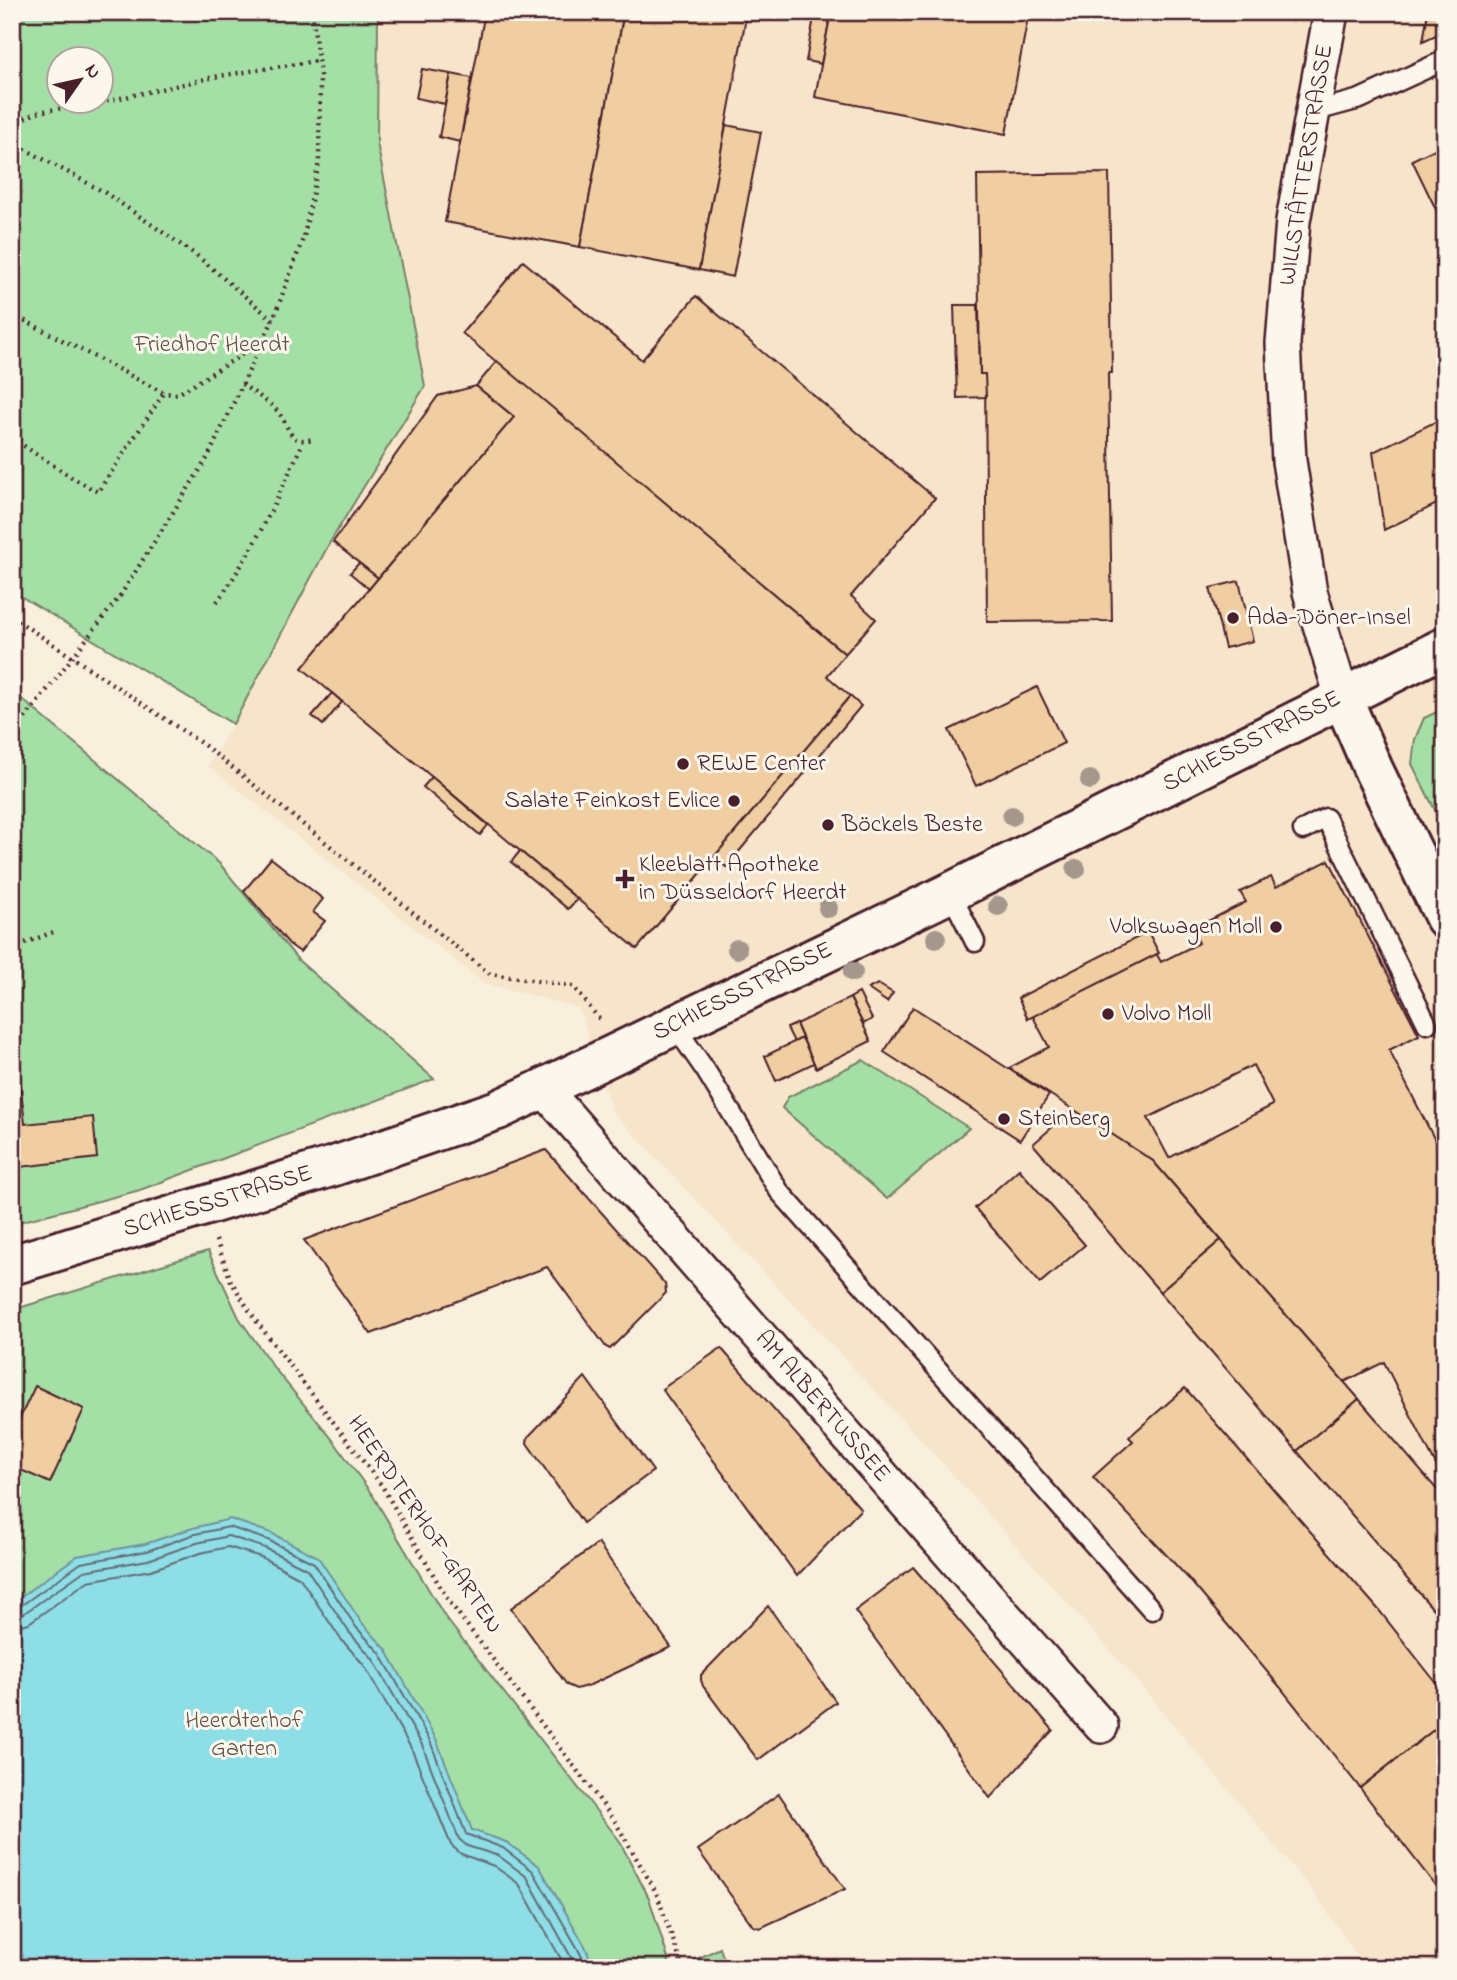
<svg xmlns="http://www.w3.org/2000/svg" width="1457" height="1980" font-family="'Indie Flower',sans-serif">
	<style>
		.built { fill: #f6e5cb }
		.green { fill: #a4e0a6; stroke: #778068; stroke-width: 2; fill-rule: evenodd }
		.water { fill: #8ddee6; stroke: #72929b; stroke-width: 2 }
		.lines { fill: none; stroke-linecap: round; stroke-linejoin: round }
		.shore { stroke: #656b76; stroke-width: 2 }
		.building { fill: #f0cea1; stroke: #4a1f2b; stroke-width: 2; fill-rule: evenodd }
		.service-casing { stroke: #4a1f2b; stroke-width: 23 }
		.minor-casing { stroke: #4a1f2b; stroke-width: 38 }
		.tertiary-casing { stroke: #4a1f2b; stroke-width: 44 }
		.path { stroke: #4a1f2b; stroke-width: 4.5; stroke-dasharray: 2 5; stroke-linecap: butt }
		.service { stroke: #fbf7ec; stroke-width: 18 }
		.minor { stroke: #fbf7ec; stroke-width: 33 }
		.tertiary { stroke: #fbf7ec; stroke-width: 38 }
		.path-bridge { stroke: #4a1f2b; stroke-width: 4.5; stroke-dasharray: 2 5; stroke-linecap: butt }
		.tree { fill: #a5978c }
		.poi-dot { fill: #4a1f2b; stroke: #fbf7ec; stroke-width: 2.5 }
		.labels { text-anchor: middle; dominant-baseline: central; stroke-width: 6; stroke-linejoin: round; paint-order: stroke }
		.street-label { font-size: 24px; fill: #4a1f2b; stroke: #fbf7ec }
		.park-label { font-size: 24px; fill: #604f4a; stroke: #fbf7ec }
		.poi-label { font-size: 24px; fill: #4a1f2b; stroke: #fbf7ec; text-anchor: start }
	</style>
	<rect width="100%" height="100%" fill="#f9efdd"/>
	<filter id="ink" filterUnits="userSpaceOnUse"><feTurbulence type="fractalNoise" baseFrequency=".0143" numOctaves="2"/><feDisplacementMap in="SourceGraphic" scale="14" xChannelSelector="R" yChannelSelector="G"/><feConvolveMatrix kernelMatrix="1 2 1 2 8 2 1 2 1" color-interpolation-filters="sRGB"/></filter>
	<g filter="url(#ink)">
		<!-- built -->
		<polygon class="built" points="378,12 1445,12 1445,1968 1366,1968 1312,1890 1130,1673 937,1457 612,1111 579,1008 484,983 208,766 233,724 329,544 425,386 377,143"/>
		<!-- green -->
		<g class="green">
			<path d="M12,12H378L377,143L425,386L329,544L233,724L12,591ZM60,60H102V102H60Z"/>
			<polygon points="12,691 220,864 298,960 434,1079 140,1190 12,1224"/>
			<polygon points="1445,708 1445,830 1412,764 1415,739 1424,718"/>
			<polygon points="863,1060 969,1128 887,1199 782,1108 788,1097"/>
			<polygon points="208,1251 239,1318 274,1368 333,1440 373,1496 445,1617 619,1840 649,1898 671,1968 12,1968 12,1310"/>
			<polygon points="720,1948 727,1968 678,1968"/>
		</g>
		<!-- water -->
		<polygon class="water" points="230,1519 271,1533 318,1557 362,1623 386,1649 436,1739 472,1830 506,1842 539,1866 585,1946 594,1968 12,1968 12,1603 77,1556 145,1544 193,1528"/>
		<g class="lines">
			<!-- shore -->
			<g class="shore">
				<polyline points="12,1608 19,1607 81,1563 147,1551 195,1534 229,1527 268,1540 314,1563 356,1627 380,1653 430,1741 466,1834 503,1848 533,1871 578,1949 587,1968"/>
				<polyline points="12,1617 23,1614 84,1571 148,1560 197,1543 228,1536 265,1548 307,1569 349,1632 373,1659 422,1745 459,1839 467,1846 499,1856 527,1877 577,1968"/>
				<polyline points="12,1627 29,1623 88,1581 151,1570 200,1553 228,1547 261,1557 300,1578 340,1638 364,1665 412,1750 451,1845 461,1854 494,1866 519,1884 566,1968"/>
			</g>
		</g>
		<!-- building -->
		<g class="building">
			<polygon points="485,12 624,12 580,247 445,222"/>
			<polygon points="624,12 747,12 699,270 580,247"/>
			<polygon points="815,12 831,12 821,64 806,61"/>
			<polygon points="831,12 1029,12 1006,134 815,97"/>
			<polygon points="1428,12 1445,12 1445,31 1423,41"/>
			<polygon points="422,69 451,74 445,104 416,98"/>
			<polygon points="451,74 472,78 460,142 439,137"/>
			<polygon points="726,125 761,132 733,277 699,270"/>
			<polygon points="1445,144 1445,228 1412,160"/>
			<polygon points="1109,173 1112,373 1108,373 1112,621 987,622 985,374 980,374 977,175"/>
			<polygon points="523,261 642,360 696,296 935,498 851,596 876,619 845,654 462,333"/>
			<polygon points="954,305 978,305 980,374 985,374 986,397 957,398"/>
			<polygon points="497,361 845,654 827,676 850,696 637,949 302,668 514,417 476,386"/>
			<polygon points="476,386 514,417 378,578 333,542 438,396"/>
			<polygon points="1445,417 1445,500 1384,530 1373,452"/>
			<polygon points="359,563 378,578 369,589 350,573"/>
			<polygon points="1239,581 1253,641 1225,648 1210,588"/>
			<polygon points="1037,687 1064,743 976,786 949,730"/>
			<polygon points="332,693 342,702 323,725 312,716"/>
			<polygon points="850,696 861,706 726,867 714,857"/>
			<polygon points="432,777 488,825 480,835 423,787"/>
			<polygon points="520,851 577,899 568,909 511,862"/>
			<polygon points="271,858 323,899 313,912 325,921 300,952 289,944 244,891"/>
			<path d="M1329,860L1419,1035L1389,1050L1445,1160V1476L1442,1477L1384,1362L1344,1382L1153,1161L1009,1068L1049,1047L1030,1011L1070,991L1066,985L1084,972L1089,981L1154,949L1161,962L1199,943L1192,929L1246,902L1240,892L1271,877L1276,887ZM1253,1065L1273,1105L1169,1158L1148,1118Z"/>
			<polygon points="1148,932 1159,953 1028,1019 1018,998"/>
			<polygon points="878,984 893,993 887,1002 868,989"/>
			<polygon points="859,993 872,1019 863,1024 850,998"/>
			<polygon points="850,998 871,1041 816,1068 796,1024"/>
			<polygon points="913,1007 1049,1095 1020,1140 884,1052"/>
			<polygon points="12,1012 25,1124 93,1117 97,1158 12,1168"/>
			<polygon points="796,1024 802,1038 794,1042 787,1028"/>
			<polygon points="802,1038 814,1063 776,1081 765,1056"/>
			<polygon points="1073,1109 1153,1161 1221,1240 1160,1292 1033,1144"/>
			<polygon points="546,1150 665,1284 666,1293 610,1349 606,1347 547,1267 371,1334 304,1240"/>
			<polygon points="1019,1169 1085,1245 1040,1283 975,1208"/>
			<polygon points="1221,1240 1359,1399 1297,1451 1160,1292"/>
			<polygon points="721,1348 861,1509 797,1576 662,1389"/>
			<polygon points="585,1377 653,1471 583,1523 527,1443 528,1437"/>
			<polygon points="35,1386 84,1409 50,1483 12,1466 12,1435"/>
			<polygon points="1185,1388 1378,1609 1445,1694 1445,1721 1360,1788 1280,1687 1188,1578 1093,1477 1133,1441 1129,1437"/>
			<polygon points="1359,1399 1445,1499 1445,1623 1297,1451"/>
			<polygon points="598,1543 671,1647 590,1685 576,1689 567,1685 511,1608"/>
			<polygon points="913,1567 1053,1730 990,1798 855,1611"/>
			<polygon points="768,1606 836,1702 758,1760 703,1686 701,1680 701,1675"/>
			<polygon points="1445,1721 1445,1898 1360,1788"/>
			<polygon points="779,1794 845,1889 760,1928 753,1926 698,1850"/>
		</g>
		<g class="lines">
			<!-- service casing -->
			<g class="service-casing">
				<g id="service">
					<polyline points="1312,112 1360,99 1445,60"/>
					<polyline points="1303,830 1326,818 1427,1024"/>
					<polyline points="950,892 975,942"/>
					<polyline points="674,1025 706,1071 779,1191 1152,1610"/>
				</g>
			</g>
			<!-- minor casing -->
			<g class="minor-casing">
				<g id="minor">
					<polyline points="1331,12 1293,221 1283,343 1289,461 1310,592 1342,697"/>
					<polyline points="543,1088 1101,1726"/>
				</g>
			</g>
			<!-- tertiary casing -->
			<g class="tertiary-casing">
				<g id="tertiary">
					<polyline points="1342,697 1373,769 1445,918"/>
					<polyline points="12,1265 334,1166 498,1110 933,901 1445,647"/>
				</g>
			</g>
			<!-- path -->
			<g class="path">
				<polyline points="12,124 38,112 112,100 219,76 316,61"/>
				<polyline points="12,142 104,192 196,255 273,320"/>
				<polyline points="12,314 164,393 178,394 261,343"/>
				<path d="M242,384C253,393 269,401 278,412C291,427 287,445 313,439"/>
				<polyline points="12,438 71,477 98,492 164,393"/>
				<polyline points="120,596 208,457 273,320 304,236 319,162 320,75 312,12"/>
				<path d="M217,602C253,552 278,498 303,442"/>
				<polyline points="12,617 204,745 490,974 573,986 600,1020"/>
				<polyline points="12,948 56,931"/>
				<polyline points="216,1240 231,1281 254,1318 382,1486 448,1600 613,1818 656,1892 683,1968"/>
			</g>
			<!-- service -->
			<use href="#service" class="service"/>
			<!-- minor -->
			<use href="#minor" class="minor"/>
			<!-- tertiary -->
			<use href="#tertiary" class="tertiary"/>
			<!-- path-bridge -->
			<polyline class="path-bridge" points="12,735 120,596"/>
		</g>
		<!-- trees -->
		<g class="tree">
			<circle cx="1090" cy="780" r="10"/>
			<circle cx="1012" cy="816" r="10"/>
			<circle cx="1076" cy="869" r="10"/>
			<circle cx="998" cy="906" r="10"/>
			<circle cx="828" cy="908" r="10"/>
			<circle cx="936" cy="938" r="10"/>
			<circle cx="737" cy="949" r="10"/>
			<circle cx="853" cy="972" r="10"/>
		</g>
	</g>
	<!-- markers -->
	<g class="poi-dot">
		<circle cx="1233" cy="618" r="7"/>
		<circle cx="683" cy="764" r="7"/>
		<circle cx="734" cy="801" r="7"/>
		<circle cx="828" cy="825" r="7"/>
		<path d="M621.5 868.5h7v7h7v7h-7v7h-7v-7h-7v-7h7z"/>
		<circle cx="1276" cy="927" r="7"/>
		<circle cx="1108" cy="1014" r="7"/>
		<circle cx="1004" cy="1119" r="7"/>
	</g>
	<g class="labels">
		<!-- street labels -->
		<g class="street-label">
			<text transform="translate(1307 165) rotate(-81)">WILLSTÄTTERSTRASSE</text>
			<text transform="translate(1252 742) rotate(-27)">SCHIESSSTRASSE</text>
			<text transform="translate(743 992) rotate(-26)">SCHIESSSTRASSE</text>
			<text transform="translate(218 1202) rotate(-17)">SCHIESSSTRASSE</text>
			<text transform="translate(822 1407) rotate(49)">AM ALBERTUSSEE</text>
			<text transform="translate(424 1525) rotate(56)">HEERDTERHOF-GARTEN</text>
		</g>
		<!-- park labels -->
		<g class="park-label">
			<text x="212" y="345">Friedhof Heerdt</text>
			<text x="244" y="1721">Heerdterhof<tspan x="244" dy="28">Garten</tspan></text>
		</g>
		<!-- poi labels -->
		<g class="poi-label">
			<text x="1247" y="618">Ada-Döner-Insel</text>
			<text x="697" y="764">REWE Center</text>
			<text x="720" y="801" text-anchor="end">Salate Feinkost Evlice</text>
			<text x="842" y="825">Böckels Beste</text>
			<text x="639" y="865">Kleeblatt Apotheke<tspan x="639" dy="28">in Düsseldorf Heerdt</tspan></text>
			<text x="1262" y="927" text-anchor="end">Volkswagen Moll</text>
			<text x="1122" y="1014">Volvo Moll</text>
			<text x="1018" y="1119">Steinberg</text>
		</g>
	</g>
	<!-- margin -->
	<rect width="1457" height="1980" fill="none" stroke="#fbf7ec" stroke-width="42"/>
	<rect x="21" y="21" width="1415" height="1938" fill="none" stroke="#4a1f2b" stroke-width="2.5" filter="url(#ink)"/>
	<!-- north arrow -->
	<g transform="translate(80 80) rotate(56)"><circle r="33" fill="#fbf7ec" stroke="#b4a19f" stroke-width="2"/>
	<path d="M0-5L12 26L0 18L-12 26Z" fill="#4a1f2b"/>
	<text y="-10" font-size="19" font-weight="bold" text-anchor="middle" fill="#4a1f2b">N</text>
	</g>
</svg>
